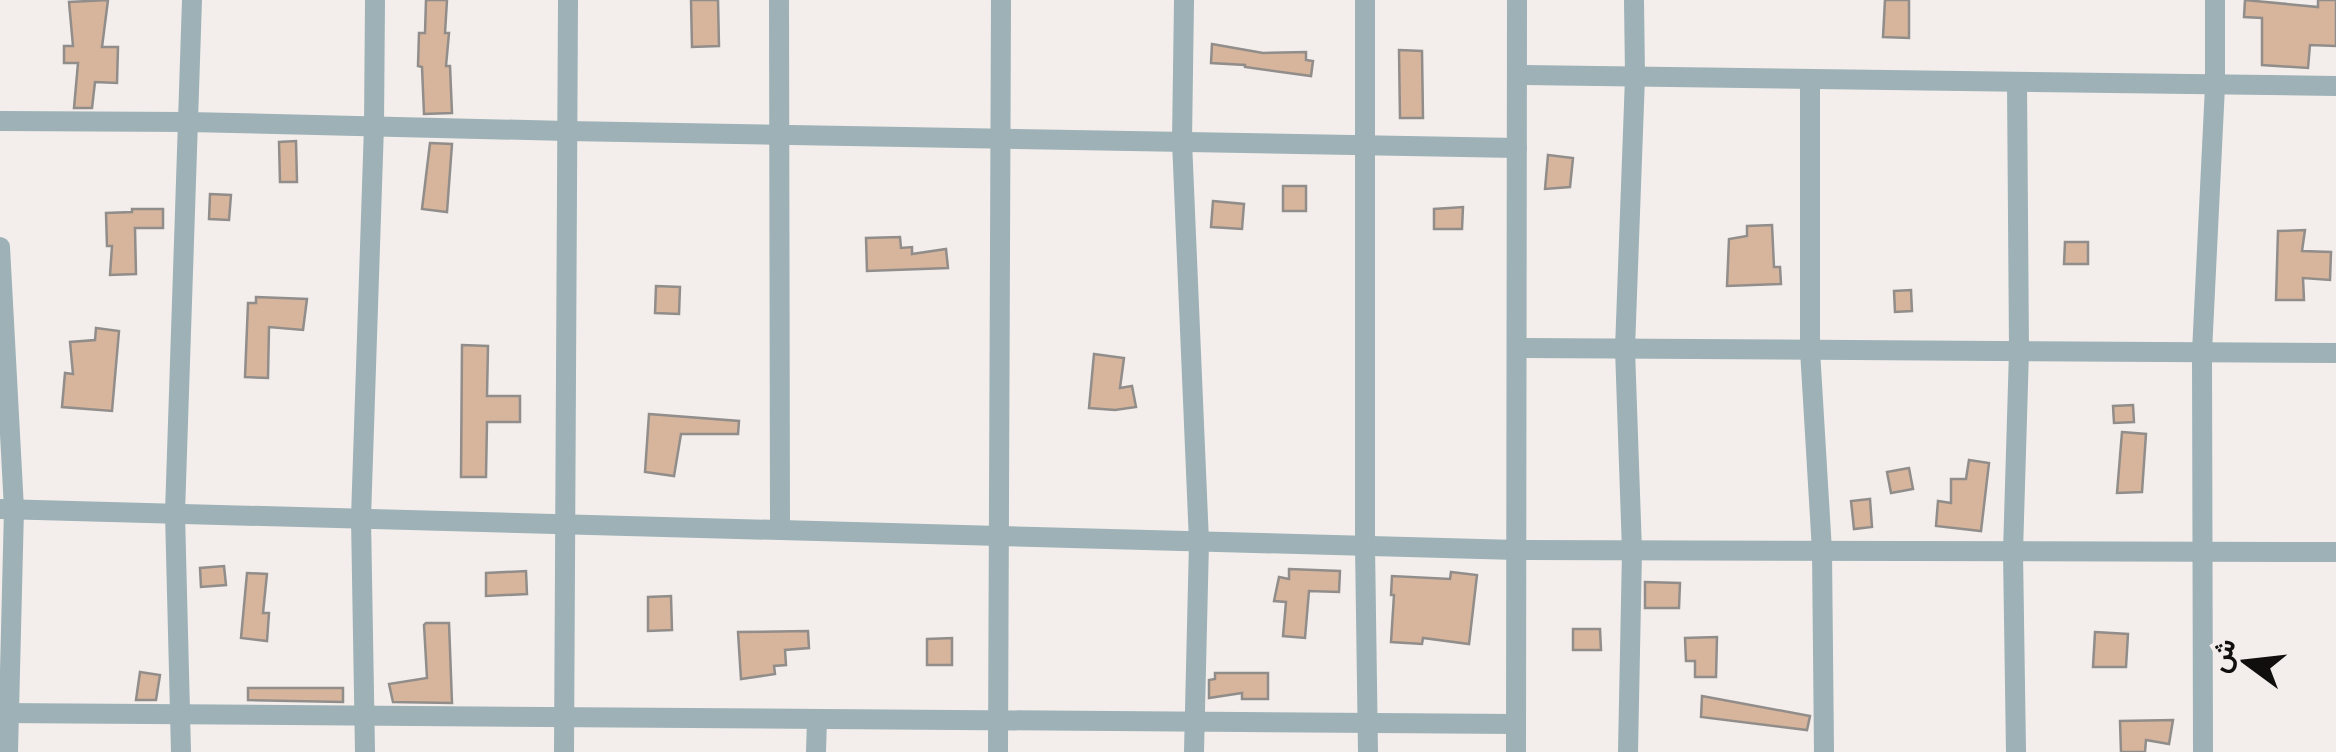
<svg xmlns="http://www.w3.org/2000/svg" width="2336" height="752" font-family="Bitter,Vazirmatn,serif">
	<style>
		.building { fill: #d7b59c; stroke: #918d8a; stroke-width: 2.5 }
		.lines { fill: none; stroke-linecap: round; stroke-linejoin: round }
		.street { stroke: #9db1b6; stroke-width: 20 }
	</style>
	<rect width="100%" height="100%" fill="#f3eeeb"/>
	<!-- building -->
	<g class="building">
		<polygon points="108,0 102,47 118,47 117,83 95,82 92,108 74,108 78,63 64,63 64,46 73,46 69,2"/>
		<polygon points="426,0 447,0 445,33 449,33 446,66 450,66 452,113 424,114 422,67 418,66 419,33 425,33"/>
		<polygon points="691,0 718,0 719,46 692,47"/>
		<polygon points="1885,0 1909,0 1909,38 1883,37"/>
		<polygon points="2245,0 2318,7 2318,0 2336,0 2336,46 2310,45 2308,68 2262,65 2262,18 2244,17"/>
		<polygon points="1212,44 1263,53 1306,52 1306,60 1313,61 1311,76 1245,67 1245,65 1211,63"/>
		<polygon points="1399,50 1422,51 1423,118 1400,118"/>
		<polygon points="296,141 297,182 280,182 279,142"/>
		<polygon points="430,143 452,144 447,212 422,209"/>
		<polygon points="1548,155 1573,158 1570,187 1545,189"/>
		<rect x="1283" y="186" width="23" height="25"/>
		<polygon points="210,194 231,195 229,220 209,219"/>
		<polygon points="1213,201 1244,204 1242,229 1211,227"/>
		<polygon points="1463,207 1462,229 1434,229 1434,209"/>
		<polygon points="132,209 163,209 163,228 135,228 136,274 110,275 112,246 107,246 106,213 132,212"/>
		<polygon points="1772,225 1774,267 1780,267 1781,284 1727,286 1729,239 1747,236 1747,226"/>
		<polygon points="2305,230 2302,251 2331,252 2330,280 2303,278 2304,300 2276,300 2278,231"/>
		<polygon points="900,237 901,248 912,247 912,254 946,249 948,268 867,271 866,238"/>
		<polygon points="2065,242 2088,242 2088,264 2064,264"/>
		<polygon points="656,286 680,287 679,314 655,313"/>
		<polygon points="1911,290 1912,311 1895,312 1894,291"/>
		<polygon points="256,297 307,299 303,330 269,327 268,378 245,377 248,303 256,303"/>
		<polygon points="96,328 119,331 112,411 62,407 65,373 73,374 70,342 95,340"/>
		<polygon points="462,345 488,346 487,396 520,396 520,422 487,422 486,477 461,477"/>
		<polygon points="1094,354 1124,358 1120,388 1132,386 1136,407 1115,410 1089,408"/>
		<polygon points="2133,405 2134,422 2114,423 2113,406"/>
		<polygon points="649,414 739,421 738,434 681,434 674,476 645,472"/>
		<polygon points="2122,432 2146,434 2142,492 2117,493"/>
		<polygon points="1969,460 1989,463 1981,531 1936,526 1938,501 1951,503 1951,479 1966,479"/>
		<polygon points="1909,468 1913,489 1891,493 1887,472"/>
		<polygon points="1870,499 1872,527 1854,529 1851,501"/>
		<polygon points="224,566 226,585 201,587 200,568"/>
		<polygon points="1289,569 1340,571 1339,592 1309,591 1305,638 1283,636 1286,602 1274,601 1279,577 1289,579"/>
		<polygon points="526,571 527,594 486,596 486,573"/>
		<polygon points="1451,572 1477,575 1469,644 1423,638 1422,644 1391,642 1394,595 1391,595 1392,576 1450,579"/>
		<polygon points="247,573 267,574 263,613 269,613 267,641 241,638"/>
		<polygon points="1645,582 1680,583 1679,608 1645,608"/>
		<polygon points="671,596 672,630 648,631 648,597"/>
		<polygon points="426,623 449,623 452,703 393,702 389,684 427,678 424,625"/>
		<polygon points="1573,629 1600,629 1601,650 1573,650"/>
		<polygon points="808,631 809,648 785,650 786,665 774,666 775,674 741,679 738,632"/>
		<polygon points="2095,632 2128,634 2126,667 2093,667"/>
		<polygon points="1717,637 1716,677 1695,677 1695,661 1686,661 1685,638"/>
		<polygon points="952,638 952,665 927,665 927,639"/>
		<polygon points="140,672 160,675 156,700 136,700"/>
		<polygon points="1215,673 1268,673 1268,699 1242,699 1242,693 1209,698 1209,680 1215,679"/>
		<polygon points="248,688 343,688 343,702 248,700"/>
		<polygon points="1702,696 1810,716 1807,730 1701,717"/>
		<polygon points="2173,720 2169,744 2146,740 2145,752 2121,752 2120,721"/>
	</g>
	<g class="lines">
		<!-- street -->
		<g class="street">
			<polyline points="779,0 780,530"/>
			<polyline points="1184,0 1182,141 1199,542 1194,752"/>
			<polyline points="1365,0 1365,546 1368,752"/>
			<polyline points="1517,75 2336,86"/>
			<polyline points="1810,79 1810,350 1822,551 1824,752"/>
			<polyline points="0,121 188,122 567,131 1517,148"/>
			<polyline points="0,247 14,509 8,752"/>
			<polyline points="1517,348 2336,353"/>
			<polyline points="0,509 1517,550 2336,552"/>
			<polyline points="0,713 1516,724"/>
			<polyline points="181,752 175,513 192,0"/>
			<polyline points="365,752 361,518 374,126 375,0"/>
			<polyline points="564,752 568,0"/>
			<polyline points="816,752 817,719"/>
			<polyline points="998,752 1001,0"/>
			<polyline points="1516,752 1517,0"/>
			<polyline points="1628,752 1632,551 1625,349 1635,77 1634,0"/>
			<polyline points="2016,752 2013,552 2019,351 2017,82"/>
			<polyline points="2203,752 2202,352 2215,86 2215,0"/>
		</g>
	</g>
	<!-- north arrow -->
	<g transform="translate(2246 662) rotate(285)" stroke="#f3eeeb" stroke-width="8" paint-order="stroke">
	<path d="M0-8L18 38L0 25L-18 38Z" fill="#100f0e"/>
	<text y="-15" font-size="28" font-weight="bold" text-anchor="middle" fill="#100f0e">ش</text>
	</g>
</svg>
